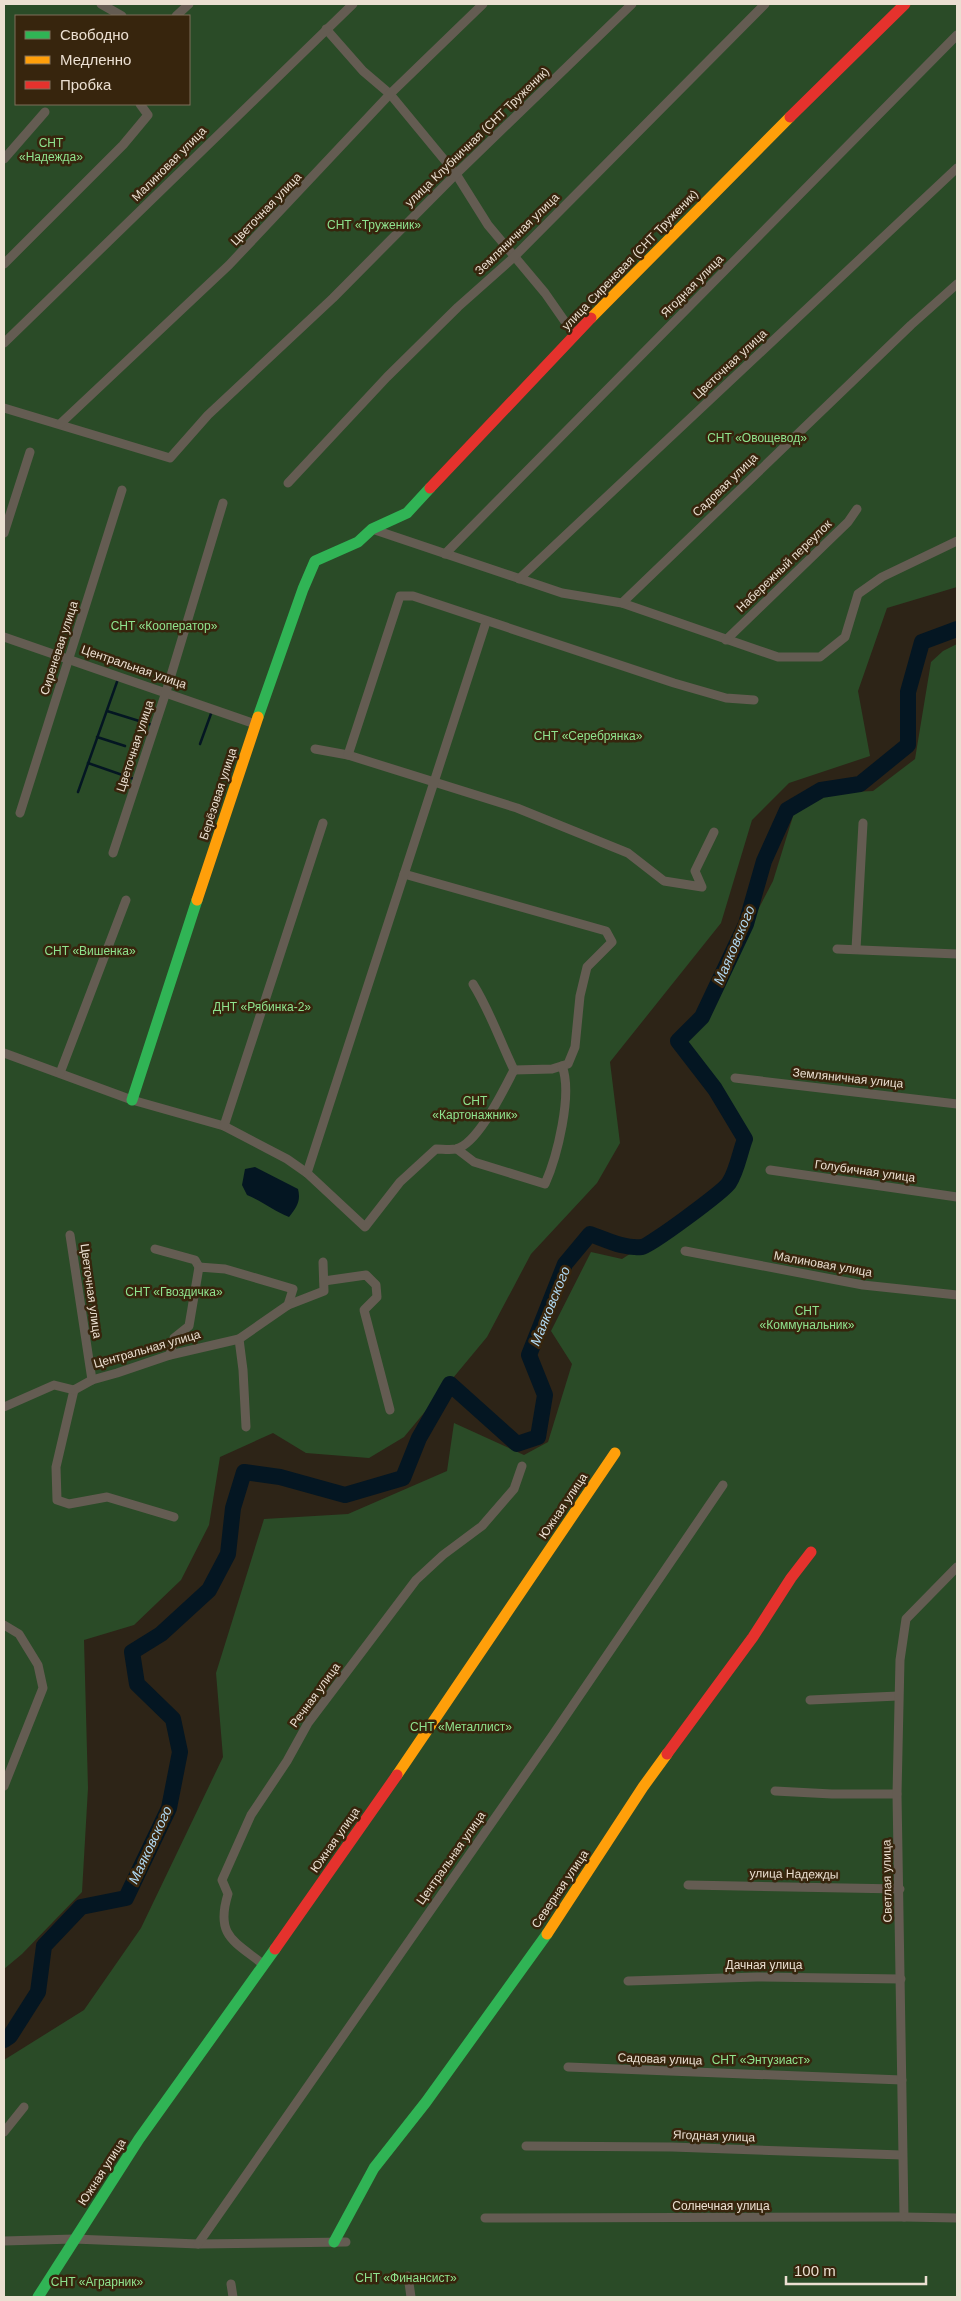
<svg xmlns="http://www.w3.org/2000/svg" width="961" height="2301" font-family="Arial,sans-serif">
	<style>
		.green { fill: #2a4b27; fill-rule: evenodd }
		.water { fill: #041622 }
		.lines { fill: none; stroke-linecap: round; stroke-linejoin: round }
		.stream { stroke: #041622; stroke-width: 2.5 }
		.river { stroke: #041622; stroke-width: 16 }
		.street { stroke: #645c52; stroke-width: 9 }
		.fast { stroke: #30b455; stroke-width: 11 }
		.slow { stroke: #ff9f0a; stroke-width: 11 }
		.jam { stroke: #e5322d; stroke-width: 11 }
		.labels { text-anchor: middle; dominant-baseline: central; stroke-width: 5; stroke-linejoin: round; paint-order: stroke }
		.street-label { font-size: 12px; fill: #ebdfd1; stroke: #37250d }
		.park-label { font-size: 12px; fill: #8fe38e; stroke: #37250d }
		.water-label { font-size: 14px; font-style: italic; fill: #afd8f2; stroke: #37250d }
	</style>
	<rect width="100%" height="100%" fill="#2d2417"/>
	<!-- green -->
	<g class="green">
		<path d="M4,4H957V587L887,608L858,691L870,756L789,783L752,820L721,923L610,1062L620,1143L597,1183L531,1254L487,1337L404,1437L369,1458L306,1453L273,1433L220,1457L209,1525L181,1580L134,1625L84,1640L88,1788L82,1892L22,1954L4,1969ZM16,16H189V104H16Z"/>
		<polygon points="957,644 957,2297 4,2297 4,2060 84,2010 141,1928 223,1757 216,1673 264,1519 348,1514 447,1471 454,1423 524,1455 548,1442 572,1364 551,1331 591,1252 622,1259 709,1203 730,1183 744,1139 678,1041 703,1015 773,881 794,813 832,793 873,791 915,759 931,662 943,651"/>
	</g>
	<!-- water -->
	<path class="water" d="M255,1167L298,1189C301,1201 297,1207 289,1217C274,1211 262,1201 247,1195L242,1185L245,1169Z"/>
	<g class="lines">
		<!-- stream -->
		<g class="stream">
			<polyline points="107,711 152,725"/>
			<polyline points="97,737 125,746"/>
			<polyline points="200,744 212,711"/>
			<polyline points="88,763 134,779"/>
			<polyline points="78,792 118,679"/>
		</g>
		<!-- river -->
		<path class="river" d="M4,2040L10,2036L38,1992L44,1946L81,1907L126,1898L169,1808L180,1752L173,1719L137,1684L132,1652L161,1634L209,1590L228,1554L233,1508L244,1472L280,1477L345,1495L403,1478L419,1438L450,1384L517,1444L538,1437L545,1395L529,1355L565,1264L590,1234C607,1240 624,1249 642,1247C650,1246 724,1191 729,1183C737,1171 740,1152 745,1139L715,1089L678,1041L702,1017L746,924L764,861L787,810L821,790L860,784L908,745V692L922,642L957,629"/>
		<!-- street -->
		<g class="street">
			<polyline points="101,4 122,16"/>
			<polyline points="176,16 189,4"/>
			<polyline points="326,29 363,71 390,94 456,174 488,225 545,293 575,336"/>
			<polyline points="4,159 45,112"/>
			<polyline points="4,264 123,145 148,115 140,104"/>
			<polyline points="4,343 353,4"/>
			<polyline points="4,408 170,458 208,415 333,298 456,174 632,4"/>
			<polyline points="60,424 229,265 390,94 483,4"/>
			<polyline points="288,483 387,377 458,307 513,258 765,4"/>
			<polyline points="372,529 562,593 622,603 778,657 820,657 845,637 858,594 882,577 957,541"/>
			<polyline points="4,533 30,452"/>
			<polyline points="445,554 957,35"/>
			<polyline points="519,579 957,168"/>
			<polyline points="622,603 911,325 957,284"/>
			<polyline points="4,637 255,724"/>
			<polyline points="726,640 848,522 857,509"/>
			<polyline points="315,749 348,755 517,808 628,853 664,881 702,887 695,871 714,832"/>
			<polyline points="348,755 400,596 413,596 674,683 726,698 754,700"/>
			<polyline points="20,813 122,490"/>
			<polyline points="113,853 166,692 223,503"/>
			<path d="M404,874L606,931L612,942L587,967L580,996L575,1047L568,1064L552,1069L514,1070C500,1041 490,1011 473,984"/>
			<polyline points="837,949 957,954"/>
			<polyline points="856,949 863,823"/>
			<path d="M4,1053L132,1100L224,1126L287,1159L307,1173L365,1227L400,1182L436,1149C442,1149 450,1150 456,1149C478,1144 504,1089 514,1070"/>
			<polyline points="60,1073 126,900"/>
			<polyline points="735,1078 957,1104"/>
			<polyline points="224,1126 323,823"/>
			<path d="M457,1149L474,1162L545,1184C557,1157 573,1094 562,1066"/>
			<polyline points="770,1170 957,1197"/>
			<polyline points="307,1173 486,622"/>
			<polyline points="70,1235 92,1380"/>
			<polyline points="155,1249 195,1260 199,1267"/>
			<polyline points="685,1251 863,1285 957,1295"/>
			<polyline points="324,1281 366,1275 376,1285 377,1297 364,1310 390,1410"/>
			<polyline points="239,1339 243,1370 246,1427"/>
			<polyline points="170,1355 174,1338 189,1326 199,1267 225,1269 293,1289 288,1305"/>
			<polyline points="74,1390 56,1467 57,1500 69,1504 107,1497 174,1517"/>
			<polyline points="4,1407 54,1385 74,1390 92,1380 117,1373 170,1355 239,1339 288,1305 324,1291 323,1262"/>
			<polyline points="4,1625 19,1634 38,1665 43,1688 4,1786"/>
			<polyline points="810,1700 898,1696"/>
			<polyline points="775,1791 832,1794 897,1794"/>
			<polyline points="688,1885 900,1889"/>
			<path d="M264,1965C234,1941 215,1936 228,1894L222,1880L251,1815L287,1761L308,1723L416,1580L443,1555L482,1526L514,1489L522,1466"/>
			<polyline points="628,1981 757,1977 901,1979"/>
			<polyline points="568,2067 902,2080"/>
			<polyline points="4,2132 24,2107"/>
			<polyline points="526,2146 672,2147 902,2155"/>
			<polyline points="904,2217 897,1794 900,1660 906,1619 957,1567"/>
			<polyline points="485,2218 904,2217 957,2218"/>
			<polyline points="4,2241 74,2239 198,2244 346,2242"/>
			<polyline points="198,2244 552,1736 723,1485"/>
			<polyline points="408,2276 411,2297"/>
			<polyline points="231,2284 233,2297"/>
		</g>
		<!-- fast -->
		<g class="fast">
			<polyline points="258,717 303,589 315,561 358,542 372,529 407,513 430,488"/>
			<polyline points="132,1100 197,900"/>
			<polyline points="334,2242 374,2168 426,2102 547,1934"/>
			<polyline points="38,2297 139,2139 275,1949"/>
		</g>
		<!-- slow -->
		<g class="slow">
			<polyline points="591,318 790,117"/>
			<polyline points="197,900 258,717"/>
			<polyline points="397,1775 615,1453"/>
			<polyline points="547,1934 643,1787 667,1754"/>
		</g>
		<!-- jam -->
		<g class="jam">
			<polyline points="790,117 905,4"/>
			<polyline points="430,488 591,318"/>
			<polyline points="667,1754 753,1637 791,1578 811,1552"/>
			<polyline points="275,1949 397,1775"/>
		</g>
	</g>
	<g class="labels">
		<!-- street labels -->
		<g class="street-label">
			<text transform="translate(477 137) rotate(-44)">улица Клубничная (СНТ Труженик)</text>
			<text transform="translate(169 164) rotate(-45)">Малиновая улица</text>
			<text transform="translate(266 209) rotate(-46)">Цветочная улица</text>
			<text transform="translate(517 234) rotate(-44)">Земляничная улица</text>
			<text transform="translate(630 260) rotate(-46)">улица Сиреневая (СНТ Труженик)</text>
			<text transform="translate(692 286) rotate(-45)">Ягодная улица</text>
			<text transform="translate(730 364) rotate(-43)">Цветочная улица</text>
			<text transform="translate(725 485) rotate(-44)">Садовая улица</text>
			<text transform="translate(784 566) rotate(-44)">Набережный переулок</text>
			<text transform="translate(59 648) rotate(-72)">Сиреневая улица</text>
			<text transform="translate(134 667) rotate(19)">Центральная улица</text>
			<text transform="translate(135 746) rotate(-72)">Цветочная улица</text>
			<text transform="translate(218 794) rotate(-72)">Берёзовая улица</text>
			<text transform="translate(848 1078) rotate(6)">Земляничная улица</text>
			<text transform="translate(865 1171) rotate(8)">Голубичная улица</text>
			<text transform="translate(823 1264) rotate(10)">Малиновая улица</text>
			<text transform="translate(91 1291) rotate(82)">Цветочная улица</text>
			<text transform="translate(147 1349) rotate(-16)">Центральная улица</text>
			<text transform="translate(563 1506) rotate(-56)">Южная улица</text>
			<text transform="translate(315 1695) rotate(-54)">Речная улица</text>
			<text transform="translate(335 1840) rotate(-55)">Южная улица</text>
			<text transform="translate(451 1858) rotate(-55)">Центральная улица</text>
			<text transform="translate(794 1874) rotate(1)">улица Надежды</text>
			<text transform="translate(887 1881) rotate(-91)">Светлая улица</text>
			<text transform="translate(560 1889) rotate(-56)">Северная улица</text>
			<text x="764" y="1965">Дачная улица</text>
			<text transform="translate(660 2059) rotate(2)">Садовая улица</text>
			<text transform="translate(714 2136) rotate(2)">Ягодная улица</text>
			<text transform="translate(102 2172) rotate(-57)">Южная улица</text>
			<text x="721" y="2206">Солнечная улица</text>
		</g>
		<!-- park labels -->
		<g class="park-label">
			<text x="51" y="143">СНТ<tspan x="51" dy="14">«Надежда»</tspan></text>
			<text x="374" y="225">СНТ «Труженик»</text>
			<text x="757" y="438">СНТ «Овощевод»</text>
			<text x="164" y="626">СНТ «Кооператор»</text>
			<text x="588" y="736">СНТ «Серебрянка»</text>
			<text x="90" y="951">СНТ «Вишенка»</text>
			<text x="262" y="1007">ДНТ «Рябинка-2»</text>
			<text x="475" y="1101">СНТ<tspan x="475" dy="14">«Картонажник»</tspan></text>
			<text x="174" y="1292">СНТ «Гвоздичка»</text>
			<text x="807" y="1311">СНТ<tspan x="807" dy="14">«Коммунальник»</tspan></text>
			<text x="461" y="1727">СНТ «Металлист»</text>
			<text x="761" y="2060">СНТ «Энтузиаст»</text>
			<text x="406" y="2278">СНТ «Финансист»</text>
			<text x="97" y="2282">СНТ «Аграрник»</text>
		</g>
		<!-- water labels -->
		<g class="water-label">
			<text transform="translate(734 945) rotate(-67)">Маяковского</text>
			<text transform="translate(550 1306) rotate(-68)">Маяковского</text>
			<text transform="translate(150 1845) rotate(-65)">Маяковского</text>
		</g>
	</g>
	<!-- border -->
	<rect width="961" height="2301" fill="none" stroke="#ebdfd1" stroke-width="10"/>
	<!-- legend -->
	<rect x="15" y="15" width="175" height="90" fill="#37250d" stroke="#7f6f5b"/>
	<rect x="25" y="31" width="25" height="8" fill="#30b455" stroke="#7f6f5b"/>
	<text x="60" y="40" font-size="15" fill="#ebdfd1">Свободно</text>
	<rect x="25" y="56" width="25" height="8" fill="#ff9f0a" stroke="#7f6f5b"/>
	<text x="60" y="65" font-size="15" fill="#ebdfd1">Медленно</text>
	<rect x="25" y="81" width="25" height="8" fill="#e5322d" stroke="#7f6f5b"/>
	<text x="60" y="90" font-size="15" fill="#ebdfd1">Пробка</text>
	<!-- scale -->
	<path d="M786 2276v8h140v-8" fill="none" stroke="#ebdfd1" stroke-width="2.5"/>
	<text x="794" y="2276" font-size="15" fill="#ebdfd1" stroke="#37250d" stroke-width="4" paint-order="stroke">100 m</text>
</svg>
